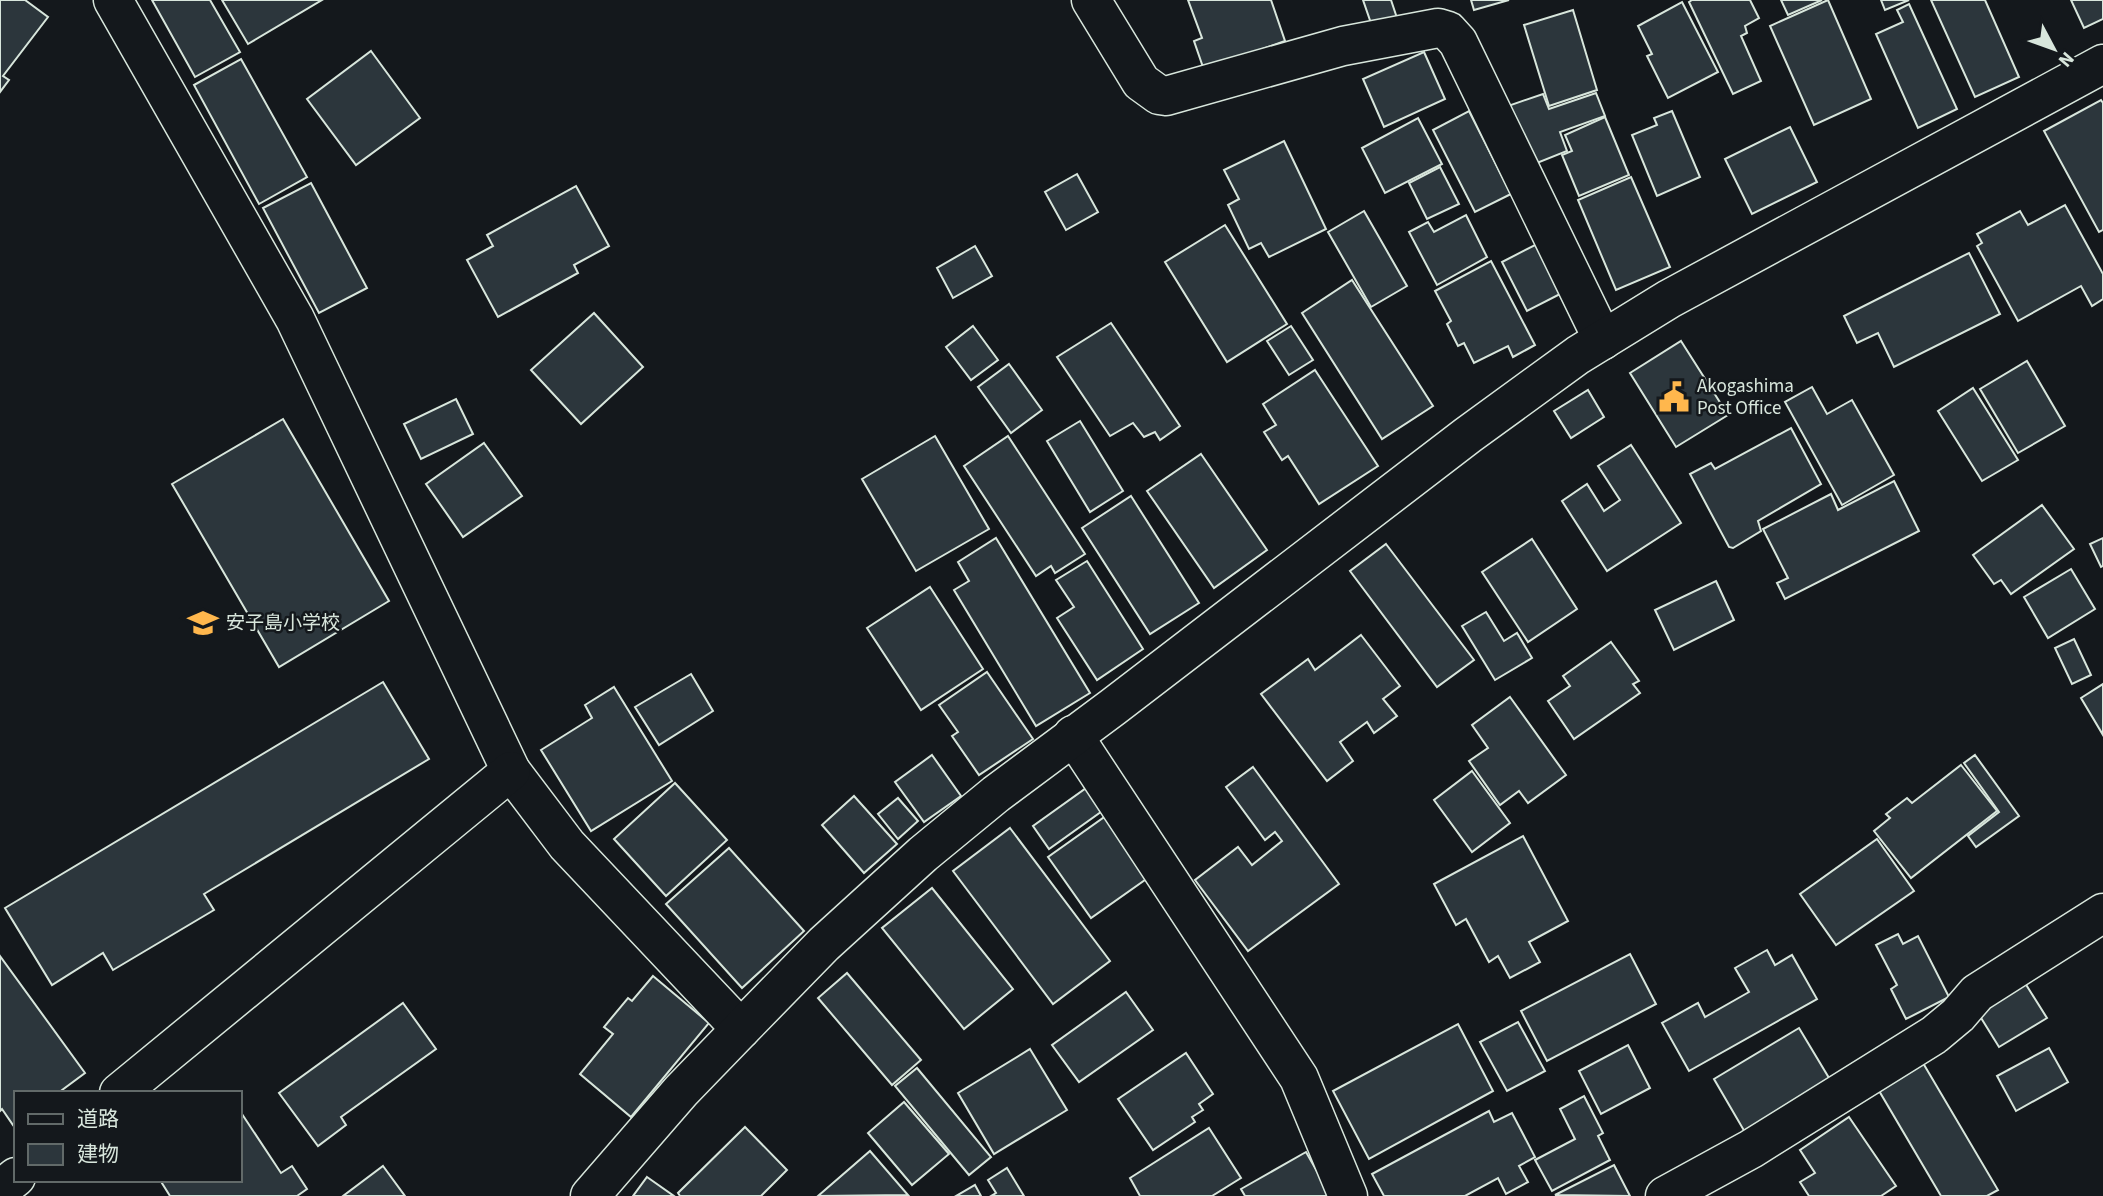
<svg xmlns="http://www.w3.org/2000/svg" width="2103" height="1196" font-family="'Source Sans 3','Noto Sans JP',sans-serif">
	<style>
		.building { fill: #2c363c; stroke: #d8e6dc; stroke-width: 2 }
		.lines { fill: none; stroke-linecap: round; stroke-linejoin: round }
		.minor-casing { stroke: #d8e6dc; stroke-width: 41 }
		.minor { stroke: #14181c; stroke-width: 38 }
		.labels { text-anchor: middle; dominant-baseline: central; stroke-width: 5; stroke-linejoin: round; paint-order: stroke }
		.poi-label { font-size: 19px; fill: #d8e6dc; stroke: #14181c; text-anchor: start }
	</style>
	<rect width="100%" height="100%" fill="#14181c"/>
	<!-- building -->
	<g class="building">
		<polygon points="0,0 25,0 48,17 3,76 9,80 0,92"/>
		<polygon points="152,0 210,0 240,52 195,77"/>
		<polygon points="222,0 322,0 248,44"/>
		<polygon points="1188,0 1271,0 1285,41 1204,70 1194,41 1202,38"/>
		<polygon points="1363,0 1391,0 1398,21 1373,29"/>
		<polygon points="1471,0 1509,0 1474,10"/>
		<polygon points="1692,0 1750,0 1759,18 1745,26 1747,33 1741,36 1761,81 1733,94 1689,2"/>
		<polygon points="1781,0 1822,0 1788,15"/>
		<polygon points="1828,0 1871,99 1814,125 1770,26"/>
		<polygon points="1881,0 1909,0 1885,10"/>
		<polygon points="1931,0 1985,0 2019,77 1975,97"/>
		<polygon points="2071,0 2103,0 2103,19 2084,28"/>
		<polygon points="1682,2 1718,72 1668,98 1647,56 1652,54 1638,26"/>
		<polygon points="1909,4 1957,109 1918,128 1876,34 1903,22 1897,10"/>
		<polygon points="1573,10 1597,90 1549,106 1524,25"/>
		<polygon points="371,51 420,118 356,165 307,99"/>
		<polygon points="1424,52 1445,99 1384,127 1363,79"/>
		<polygon points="241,59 307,177 259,204 194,85"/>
		<polygon points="1596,93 1605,116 1560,132 1567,151 1527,167 1505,107 1543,94 1549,109"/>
		<polygon points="2101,100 2103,103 2103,230 2099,232 2044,131"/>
		<polygon points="1469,111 1511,194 1475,212 1433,130"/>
		<polygon points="1672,111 1700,177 1657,196 1632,135 1657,125 1654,118"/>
		<polygon points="1605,117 1629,175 1579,196 1562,155 1572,151 1565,135"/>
		<polygon points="1418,118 1442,164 1385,193 1362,148"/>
		<polygon points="1790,127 1817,182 1752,214 1725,159"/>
		<polygon points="1284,141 1326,229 1269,257 1261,243 1249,249 1228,205 1239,199 1224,170"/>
		<polygon points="1440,167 1459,204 1427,219 1409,183"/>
		<polygon points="1077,174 1098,212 1066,230 1045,192"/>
		<polygon points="1631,177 1670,267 1616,290 1578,200"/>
		<polygon points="311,183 367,288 319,313 263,208"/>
		<polygon points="576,186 609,246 574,265 578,273 498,317 467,260 493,246 487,235"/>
		<polygon points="2065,205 2103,274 2103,299 2092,306 2081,286 2018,321 1977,246 1982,243 1977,234 2020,211 2028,225"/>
		<polygon points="1364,211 1407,286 1371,307 1328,232"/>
		<polygon points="1466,215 1487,257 1437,285 1409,232 1428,222 1434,232"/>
		<polygon points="1225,225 1287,324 1227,362 1165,262"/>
		<polygon points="1539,243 1564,292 1527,311 1502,262"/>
		<polygon points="975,246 992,276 953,298 937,268"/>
		<polygon points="1969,253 2000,314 1894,367 1878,333 1857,343 1844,316"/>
		<polygon points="1491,261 1535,345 1513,357 1508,346 1474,363 1464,343 1458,346 1447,324 1451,321 1435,291"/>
		<polygon points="1352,280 1433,406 1382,439 1302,313"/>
		<polygon points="594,313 643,367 581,424 531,370"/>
		<polygon points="1111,323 1180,426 1160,440 1155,432 1144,437 1133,423 1110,436 1057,357"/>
		<polygon points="973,326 998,360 971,380 946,347"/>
		<polygon points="1291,326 1313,360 1289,375 1267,341"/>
		<polygon points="1681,341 1728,415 1676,447 1630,373"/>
		<polygon points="2027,361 2065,426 2018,453 1980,389"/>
		<polygon points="1009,364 1042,410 1011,433 978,387"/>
		<polygon points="1315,370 1378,466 1319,504 1288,456 1282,460 1264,432 1276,425 1263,404"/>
		<polygon points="1812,387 1827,414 1852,400 1894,475 1842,505 1785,402"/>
		<polygon points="1973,388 2018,460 1982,481 1938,411"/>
		<polygon points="1588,390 1604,417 1571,438 1554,411"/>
		<polygon points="456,399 473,434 421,459 404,424"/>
		<polygon points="283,419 389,601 279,667 172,484"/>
		<polygon points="1080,421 1123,491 1090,512 1047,441"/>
		<polygon points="1791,428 1821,484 1758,521 1761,531 1733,548 1729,547 1690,474 1711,463 1715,469"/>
		<polygon points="935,436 989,529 916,571 862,479"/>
		<polygon points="1008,436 1085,554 1055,573 1051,566 1036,576 964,466"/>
		<polygon points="484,443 522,496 463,537 426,484"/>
		<polygon points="1631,445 1681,523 1607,571 1562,501 1587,484 1604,511 1620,500 1598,466"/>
		<polygon points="1201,454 1267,550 1214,588 1147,491"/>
		<polygon points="1894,481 1919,531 1785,599 1777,583 1788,578 1763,529 1831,494 1838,510"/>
		<polygon points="1131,496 1199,603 1150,634 1082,528"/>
		<polygon points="2042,505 2074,549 2011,594 2001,580 1994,584 1973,555"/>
		<polygon points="996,538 1090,693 1036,726 954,590 969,581 958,562"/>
		<polygon points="2103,538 2103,566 2101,567 2090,544"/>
		<polygon points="1532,539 1577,609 1528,642 1482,572"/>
		<polygon points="1386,544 1474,660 1437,687 1350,571"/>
		<polygon points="1087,561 1143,649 1097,680 1057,618 1074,607 1056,580"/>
		<polygon points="2071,569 2095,609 2048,638 2024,597"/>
		<polygon points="1716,581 1734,620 1674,650 1655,610"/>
		<polygon points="930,587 983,669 921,710 867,628"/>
		<polygon points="1486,612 1504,641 1517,633 1532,658 1495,680 1462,626"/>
		<polygon points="1361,635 1400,686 1383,699 1397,716 1374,733 1367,722 1340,742 1353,761 1327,781 1261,694 1308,659 1315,670"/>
		<polygon points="2074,639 2091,675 2072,684 2055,648"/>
		<polygon points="1611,642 1639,681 1633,684 1640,693 1574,739 1548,701 1570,686 1563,676"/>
		<polygon points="987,672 1033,739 979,775 952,736 958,732 939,705"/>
		<polygon points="691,674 713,711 659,745 635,707"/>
		<polygon points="383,682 429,759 204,894 214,910 113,970 103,953 52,985 5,908"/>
		<polygon points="2103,684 2103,735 2081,698"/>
		<polygon points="614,687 672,781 591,831 541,750 592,718 585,705"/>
		<polygon points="1510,697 1566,775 1528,803 1519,791 1500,805 1469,761 1488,748 1472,725"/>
		<polygon points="932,755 961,796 924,822 895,782"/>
		<polygon points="1975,755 2019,816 1976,847 1968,836 1999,812 1964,763"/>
		<polygon points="1961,765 1997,811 1911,878 1874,831 1890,818 1886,814 1907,798 1912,803"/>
		<polygon points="1253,767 1339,884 1248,951 1195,880 1238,847 1252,865 1282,841 1275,832 1265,840 1226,787"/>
		<polygon points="1472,771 1510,823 1472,852 1434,800"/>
		<polygon points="675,783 727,840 666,896 614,839"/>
		<polygon points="1089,786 1105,809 1049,849 1033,826"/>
		<polygon points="854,796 897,844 864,873 822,825"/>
		<polygon points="898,798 918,821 898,839 878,814"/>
		<polygon points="1110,813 1152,875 1091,918 1048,857"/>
		<polygon points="1010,828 1110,961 1053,1004 953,871"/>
		<polygon points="1523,836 1568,921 1529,942 1540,962 1510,978 1498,956 1489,962 1466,919 1456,925 1434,884"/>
		<polygon points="1877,839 1914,891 1836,945 1800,894"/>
		<polygon points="729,848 804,931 742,988 666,904"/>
		<polygon points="932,888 1013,989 964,1029 882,928"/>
		<polygon points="1898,934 1903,944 1918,936 1949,997 1906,1019 1891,989 1897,985 1876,945"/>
		<polygon points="1767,950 1775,965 1792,955 1817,999 1689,1071 1662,1023 1698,1003 1705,1017 1749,992 1735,968"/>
		<polygon points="1630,954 1656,1004 1547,1061 1521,1011"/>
		<polygon points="0,956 85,1073 58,1093 16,1093 16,1123 13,1125 2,1109 0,1111"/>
		<polygon points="847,973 921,1060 892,1085 818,998"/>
		<polygon points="653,976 709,1023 631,1117 580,1074 613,1034 604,1027 628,998 632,1001"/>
		<polygon points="2025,983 2047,1018 1999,1047 1978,1013"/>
		<polygon points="1126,992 1153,1030 1079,1082 1052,1045"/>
		<polygon points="403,1003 436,1049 341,1117 346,1125 318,1146 279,1093"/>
		<polygon points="1518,1022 1545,1071 1507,1091 1480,1042"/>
		<polygon points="1458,1024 1493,1091 1369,1159 1333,1091"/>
		<polygon points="1799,1028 1832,1083 1746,1134 1714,1079"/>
		<polygon points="1628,1045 1650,1088 1601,1114 1579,1071"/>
		<polygon points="2049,1048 2068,1082 2016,1111 1997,1076"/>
		<polygon points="1030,1049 1067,1110 994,1154 958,1093"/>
		<polygon points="1186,1053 1213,1094 1199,1104 1203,1110 1192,1117 1195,1122 1153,1150 1118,1099"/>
		<polygon points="1923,1063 1998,1190 1987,1196 1941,1196 1878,1089"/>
		<polygon points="917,1068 991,1157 969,1175 895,1086"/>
		<polygon points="1584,1096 1603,1133 1598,1136 1610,1160 1552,1191 1535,1160 1575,1139 1560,1109"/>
		<polygon points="904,1102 949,1154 912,1185 868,1133"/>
		<polygon points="240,1111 281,1173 292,1166 307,1189 297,1196 170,1196 160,1180 240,1180"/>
		<polygon points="1489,1111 1494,1122 1512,1113 1535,1157 1519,1166 1528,1182 1506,1194 1498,1178 1465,1196 1384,1196 1372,1174"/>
		<polygon points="1849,1117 1896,1186 1881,1196 1809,1196 1800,1182 1815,1173 1800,1150"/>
		<polygon points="745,1127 787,1170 761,1196 680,1196 678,1193"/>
		<polygon points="1209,1128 1241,1178 1212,1196 1140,1196 1130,1178"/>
		<polygon points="870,1151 908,1195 818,1196"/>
		<polygon points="1306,1152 1331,1196 1245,1196 1241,1189"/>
		<polygon points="1614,1165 1630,1196 1555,1195"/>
		<polygon points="383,1166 405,1196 343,1196"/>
		<polygon points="1007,1168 1024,1196 991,1196 996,1193 988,1180"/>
		<polygon points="647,1177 674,1196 633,1196"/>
		<polygon points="975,1185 981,1196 956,1196"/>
	</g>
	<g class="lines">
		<!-- minor casing -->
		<g class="minor-casing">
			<g id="minor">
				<polyline points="113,0 295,319 511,771 567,845 741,1029"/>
				<polyline points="1091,0 1141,82 1159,95 1166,96 1343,46 1438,28 1448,31 1458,42 1603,340"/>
				<polyline points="1073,735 1299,1078 1348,1196"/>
				<polyline points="119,1093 511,771"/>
				<polyline points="0,1190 16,1177"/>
				<polyline points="590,1196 681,1091 741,1029 824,944 923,854 996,794 1113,707 1468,435 1578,355 1669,299 2103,64"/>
				<polyline points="1665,1196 1751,1149 1934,1035 1958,1015 1977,993 2103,913"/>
			</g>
		</g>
		<!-- minor -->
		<use href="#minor" class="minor"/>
	</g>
	<!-- icons -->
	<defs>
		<g id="civic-bare" transform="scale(2.415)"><path d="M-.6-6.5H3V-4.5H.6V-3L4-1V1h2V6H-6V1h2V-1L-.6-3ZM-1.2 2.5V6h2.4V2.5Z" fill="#ffb74d" stroke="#14181c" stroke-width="2.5" paint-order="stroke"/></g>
		<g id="school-bare" transform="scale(2.415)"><path d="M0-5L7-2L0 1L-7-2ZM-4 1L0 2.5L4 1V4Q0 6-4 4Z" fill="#ffb74d" stroke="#14181c" stroke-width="2.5" paint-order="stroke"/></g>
	</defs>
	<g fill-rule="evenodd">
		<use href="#civic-bare" x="1674" y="397"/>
		<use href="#school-bare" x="203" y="623"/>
	</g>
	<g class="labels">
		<!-- poi labels -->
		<g class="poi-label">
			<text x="1697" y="386">Akogashima<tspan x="1697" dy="22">Post Office</tspan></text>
			<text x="226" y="623">安子島小学校</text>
		</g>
	</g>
	<!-- legend -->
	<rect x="14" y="1091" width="228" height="91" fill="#14181c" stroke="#626a69" stroke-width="2"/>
	<rect x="28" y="1114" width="35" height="10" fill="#14181c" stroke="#626a69" stroke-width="2"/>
	<text x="77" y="1126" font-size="21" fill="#d8e6dc">道路</text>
	<rect x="28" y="1144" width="35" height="21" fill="#2c363c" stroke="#626a69" stroke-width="2"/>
	<text x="77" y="1161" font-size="21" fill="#d8e6dc">建物</text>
	<!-- north arrow -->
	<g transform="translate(2054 49) rotate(131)" stroke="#14181c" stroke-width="5" paint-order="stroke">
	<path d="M0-5L12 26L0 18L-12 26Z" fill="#d8e6dc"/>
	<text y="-10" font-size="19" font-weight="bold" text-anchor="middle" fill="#d8e6dc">N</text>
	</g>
</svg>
